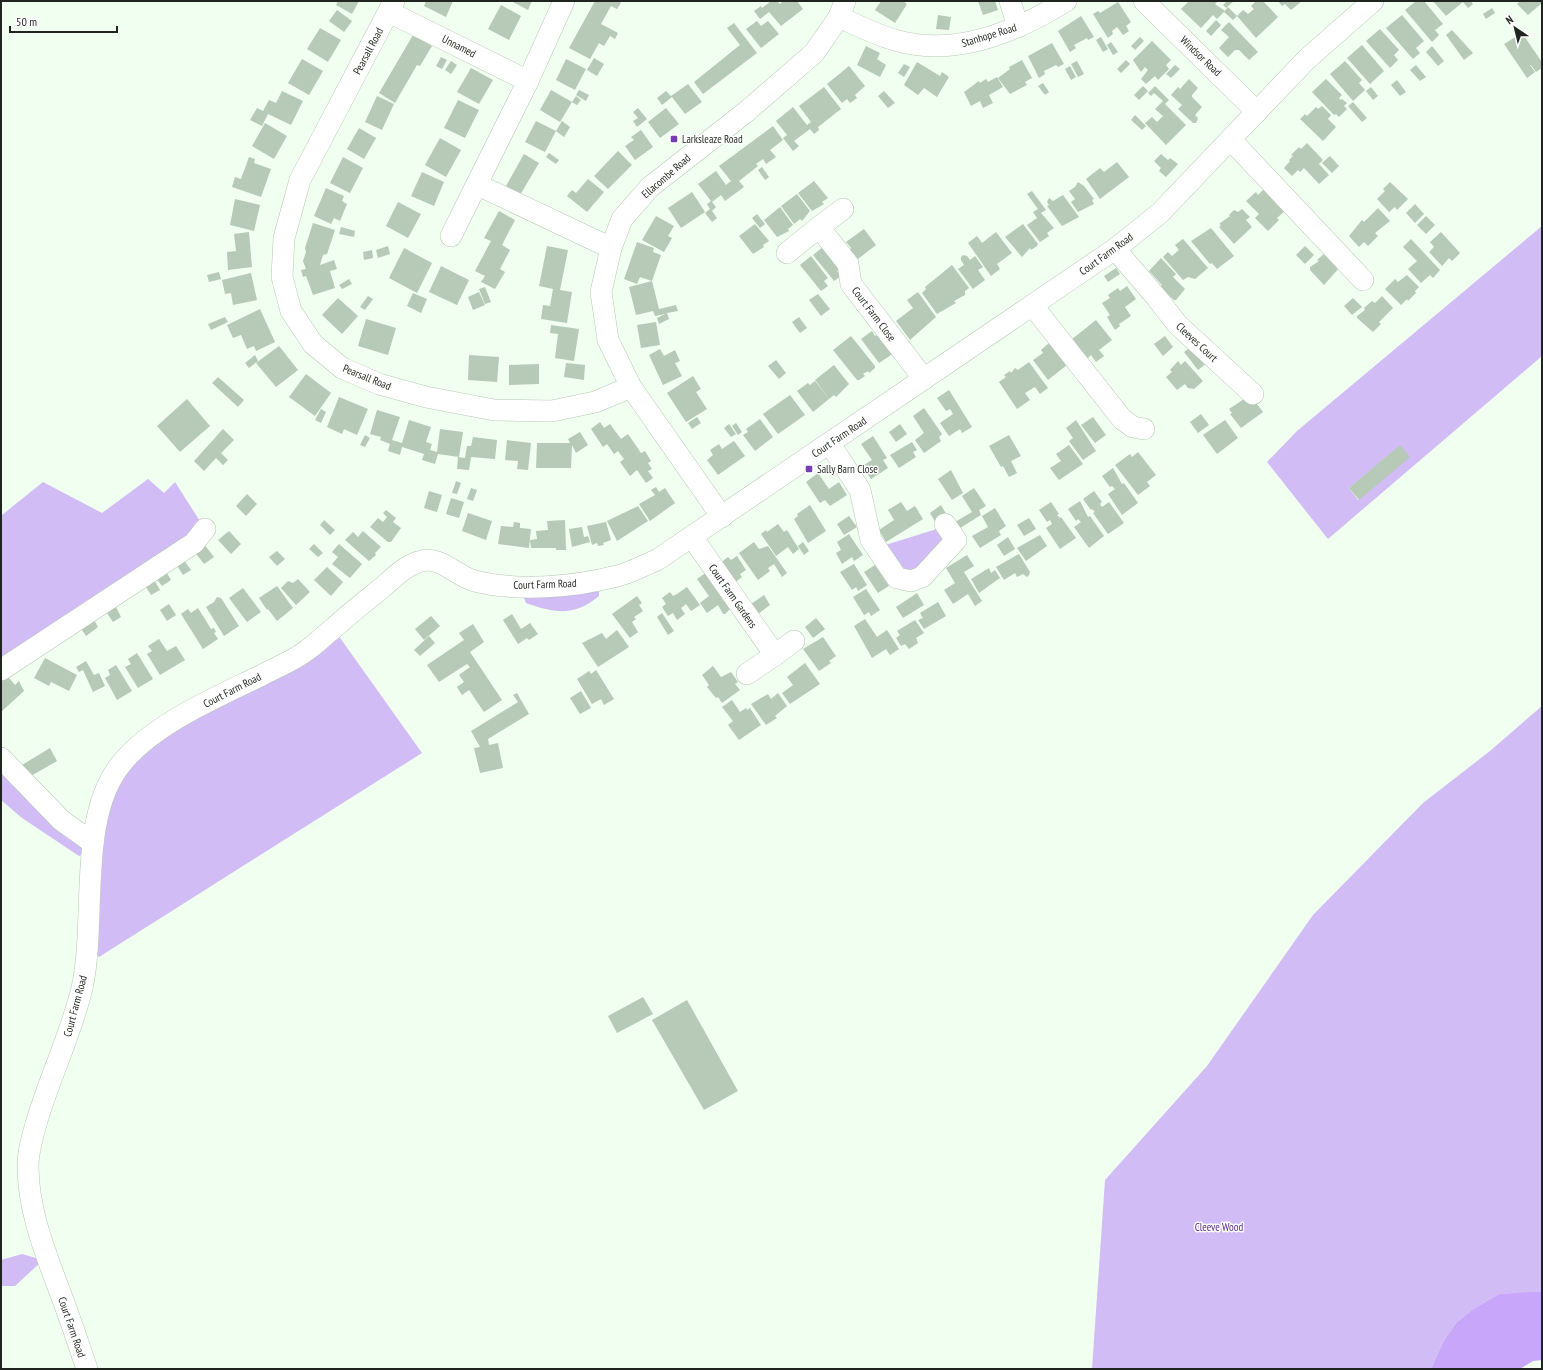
<svg xmlns="http://www.w3.org/2000/svg" width="1543" height="1370" font-family="'PT Sans Narrow',sans-serif">
	<style>
		.green { fill: #d2bcf5; fill-rule: evenodd }
		.water { fill: #c8a6fa }
		.building { fill: #b7c9b7 }
		.lines { fill: none; stroke-linecap: round; stroke-linejoin: round }
		.minor-casing { stroke: #b6c8b5; stroke-width: 22 }
		.minor { stroke: #fff; stroke-width: 21 }
		.poi-dot { fill: #773eb4; stroke: #fff; stroke-width: 1.5 }
		.labels { text-anchor: middle; dominant-baseline: central; stroke-width: 3; stroke-linejoin: round; paint-order: stroke }
		.street-label { font-size: 11px; fill: #1f251e; stroke: #fff }
		.poi-label { font-size: 11px; fill: #1f251e; stroke: #fff; text-anchor: start }
		.park-label { font-size: 11px; fill: #582989; stroke: #fff }
	</style>
	<rect width="100%" height="100%" fill="#f0ffef"/>
	<!-- green -->
	<g class="green">
		<path d="M1542,226V356L1328,539L1267,462L1297,431ZM1400,446L1359,500H1358L1349,488Z"/>
		<polygon points="148,479 164,493 175,482 205,529 1,671 2,515 43,482 102,513"/>
		<polygon points="940,528 945,542 909,575 882,546"/>
		<path d="M599,589V596C574,617 554,613 526,603L524,598L526,594Z"/>
		<polygon points="333,628 422,753 99,957 88,944 92,851 79,856 22,818 1,800 1,758 93,843 120,765"/>
		<polygon points="1542,706 1542,1292 1499,1294 1473,1309 1456,1323 1443,1342 1431,1369 1092,1369 1105,1180 1207,1066 1313,915 1423,803 1490,751"/>
		<polygon points="22,1254 43,1260 15,1286 1,1286 1,1260"/>
	</g>
	<!-- water -->
	<polygon class="water" points="1529,1292 1542,1292 1542,1360 1533,1361 1520,1369 1431,1369 1443,1342 1456,1323 1473,1309 1499,1294"/>
	<!-- building -->
	<g class="building">
		<polygon points="338,1 359,1 352,14 336,5"/>
		<polygon points="426,1 453,1 446,17 424,6"/>
		<polygon points="511,1 532,1 528,10"/>
		<polygon points="595,1 618,1 621,3 617,9 611,6 601,24 618,33 615,39 610,36 604,46 599,43 590,59 569,48"/>
		<polygon points="771,1 777,1 780,4 783,1 797,1 803,9 781,26 769,12 760,19 754,11 761,6 762,8"/>
		<polygon points="881,1 903,1 907,4 895,23 875,10"/>
		<polygon points="978,1 995,1 998,10 983,15"/>
		<polygon points="1189,1 1218,1 1215,4 1225,11 1217,19 1213,15 1201,28 1181,9"/>
		<polygon points="1227,1 1234,1 1226,8 1223,5"/>
		<polygon points="1256,1 1263,1 1278,17 1256,38 1237,16 1243,10 1248,14 1254,9 1251,6"/>
		<polygon points="1278,1 1302,1 1291,10 1285,4 1282,6"/>
		<polygon points="1416,1 1424,1 1443,24 1435,30 1439,35 1432,42 1405,10"/>
		<polygon points="1433,1 1471,1 1473,4 1468,8 1463,2 1446,16"/>
		<polygon points="1520,1 1542,1 1542,3 1528,15 1517,4"/>
		<polygon points="1118,2 1131,22 1126,26 1129,31 1123,35 1117,27 1112,31 1113,34 1108,38 1093,14 1098,11 1100,13"/>
		<polygon points="501,5 521,16 509,40 488,29"/>
		<polygon points="1228,7 1237,16 1233,20 1224,12"/>
		<polygon points="1492,8 1495,13 1486,19 1483,14"/>
		<polygon points="337,10 352,21 344,32 329,21"/>
		<polygon points="938,15 951,17 949,30 936,29"/>
		<polygon points="1402,15 1424,41 1416,48 1420,53 1413,59 1386,28"/>
		<polygon points="1081,16 1094,37 1088,40 1087,38 1074,45 1076,48 1070,52 1058,31"/>
		<polygon points="1216,20 1221,25 1211,36 1206,31"/>
		<polygon points="757,21 761,26 768,21 779,34 761,48 746,29"/>
		<polygon points="1229,22 1258,52 1249,60 1239,50 1235,50 1228,57 1219,48 1229,37 1221,30"/>
		<polygon points="734,23 757,53 703,94 694,82 740,45 727,28"/>
		<polygon points="320,28 341,40 328,62 307,49"/>
		<polygon points="1380,29 1399,50 1394,55 1398,60 1390,68 1366,41"/>
		<polygon points="1452,30 1473,53 1464,60 1446,35"/>
		<polygon points="1522,33 1542,62 1542,68 1536,72 1531,65 1530,65 1535,72 1527,78 1504,44"/>
		<polygon points="413,35 432,46 420,66 417,65 395,103 379,93"/>
		<polygon points="1101,37 1108,49 1103,52 1096,40"/>
		<polygon points="1140,37 1144,41 1135,50 1131,46"/>
		<polygon points="1152,41 1171,60 1166,65 1169,69 1158,80 1155,76 1146,84 1141,79 1148,70 1145,67 1141,72 1133,60"/>
		<polygon points="1111,42 1118,52 1113,55 1107,45"/>
		<polygon points="1052,43 1064,64 1058,67 1056,65 1044,71 1045,74 1039,78 1028,56"/>
		<polygon points="1362,45 1384,71 1370,84 1347,58"/>
		<polygon points="866,46 880,53 877,59 886,65 880,77 857,65"/>
		<polygon points="1432,46 1444,61 1438,66 1426,52"/>
		<polygon points="441,57 447,60 442,69 436,66"/>
		<polygon points="594,58 604,64 597,76 587,70"/>
		<polygon points="302,59 323,71 309,95 288,83"/>
		<polygon points="566,59 586,69 575,90 556,80"/>
		<polygon points="1022,60 1032,78 1025,82 1027,85 1010,94 998,78 1010,69 1009,67"/>
		<polygon points="1126,60 1130,64 1121,73 1117,69"/>
		<polygon points="451,61 457,65 451,74 445,70"/>
		<polygon points="1077,61 1084,74 1078,77 1071,64"/>
		<polygon points="1345,61 1362,80 1359,83 1365,90 1353,101 1330,74"/>
		<polygon points="917,62 940,76 942,72 949,77 937,97 924,88 918,95 904,85"/>
		<polygon points="904,64 910,67 904,77 898,73"/>
		<polygon points="1175,65 1180,69 1171,78 1166,74"/>
		<polygon points="1416,65 1426,77 1420,81 1410,70"/>
		<polygon points="849,66 865,86 855,95 857,98 850,103 847,99 842,103 827,84"/>
		<polygon points="1070,66 1076,77 1071,80 1065,69"/>
		<polygon points="471,68 493,80 479,104 457,92"/>
		<polygon points="997,77 1003,87 989,95 993,103 983,108 980,101 971,106 964,92 979,81 980,83 986,79 988,82"/>
		<polygon points="1189,79 1198,88 1192,95 1192,97 1202,107 1195,115 1198,118 1196,123 1193,123 1178,109 1182,105 1171,95 1178,87 1180,89"/>
		<polygon points="1326,79 1342,95 1339,98 1341,100 1342,99 1347,103 1344,106 1347,109 1339,117 1336,114 1334,115 1312,92"/>
		<polygon points="1397,80 1406,92 1400,96 1391,85"/>
		<polygon points="1043,83 1049,92 1045,95 1038,86"/>
		<polygon points="688,84 702,102 685,114 672,97 662,105 657,98 666,91 671,96"/>
		<polygon points="1143,86 1148,91 1139,100 1134,95"/>
		<polygon points="1155,86 1169,100 1165,104 1186,125 1166,145 1145,123 1152,117 1157,122 1163,116 1155,109 1163,101 1154,93 1151,96 1148,93"/>
		<polygon points="824,87 841,109 818,127 819,130 814,134 810,129 794,141 799,146 793,151 783,138 787,135 776,121 793,107 807,125 811,122 799,106"/>
		<polygon points="1371,87 1378,96 1373,100 1366,91"/>
		<polygon points="551,90 572,102 560,122 540,110"/>
		<polygon points="579,90 589,95 586,101 576,95"/>
		<polygon points="282,91 303,101 291,125 268,114 262,126 250,120 257,108 263,111 269,100 276,103"/>
		<polygon points="884,91 895,103 888,108 878,96"/>
		<polygon points="377,96 394,104 382,130 365,122"/>
		<polygon points="576,96 581,100 577,105 572,102"/>
		<polygon points="458,100 479,110 465,138 444,128"/>
		<polygon points="1353,102 1367,118 1362,122 1348,106"/>
		<polygon points="1322,106 1331,115 1328,119 1336,127 1323,141 1300,119 1305,114 1307,116 1316,107 1318,109"/>
		<polygon points="638,108 647,119 637,127 633,121 638,118 633,112"/>
		<polygon points="666,108 679,124 660,138 648,122"/>
		<polygon points="1135,115 1146,126 1142,130 1131,120"/>
		<polygon points="536,121 556,131 545,152 525,142"/>
		<polygon points="562,121 570,127 564,137 556,131"/>
		<polygon points="265,123 287,136 274,159 252,146"/>
		<polygon points="773,126 783,140 770,150 776,157 766,164 763,159 756,164 758,166 739,181 744,187 725,201 721,195 712,202 716,207 712,211 717,218 712,222 705,213 710,209 707,204 711,201 698,184 716,171 726,185 731,181 719,166"/>
		<polygon points="359,128 376,138 364,159 347,149"/>
		<polygon points="641,130 653,147 635,160 625,146 634,140 631,137"/>
		<polygon points="440,138 461,150 446,177 425,165"/>
		<polygon points="1307,143 1323,160 1319,164 1329,175 1319,184 1304,168 1300,172 1298,170 1292,176 1284,168 1290,161 1289,160 1293,156 1291,155 1299,147 1301,149"/>
		<polygon points="618,151 632,165 608,189 594,176"/>
		<polygon points="549,153 559,160 556,164 546,157"/>
		<polygon points="524,154 539,163 520,195 506,186"/>
		<polygon points="1161,154 1168,160 1170,158 1178,164 1166,177 1159,171 1161,168 1154,161"/>
		<polygon points="1330,156 1339,166 1332,173 1322,163"/>
		<polygon points="249,157 255,159 254,163 271,169 261,197 232,187 235,177 241,179"/>
		<polygon points="343,157 363,168 350,193 330,183"/>
		<polygon points="1117,162 1129,177 1100,199 1086,179 1100,168 1104,172"/>
		<polygon points="762,167 769,177 765,180 758,170"/>
		<polygon points="422,172 444,182 434,206 411,196"/>
		<polygon points="588,179 604,192 587,212 567,196 572,190 576,193"/>
		<polygon points="814,181 828,198 822,202 824,204 812,211 798,193"/>
		<polygon points="1078,182 1084,186 1094,199 1092,200 1094,204 1078,212 1071,202 1075,199 1069,191 1075,187"/>
		<polygon points="1390,182 1408,199 1397,210 1395,207 1389,212 1377,199 1385,191 1383,189"/>
		<polygon points="326,188 344,196 342,201 347,204 340,221 334,218 331,224 314,216"/>
		<polygon points="1264,189 1286,210 1277,218 1279,220 1268,231 1255,218 1259,214 1246,201 1256,192 1258,195"/>
		<polygon points="1032,191 1046,210 1041,213 1054,228 1047,233 1049,236 1040,242 1027,225 1037,218 1033,212 1038,209 1027,194"/>
		<polygon points="692,192 705,212 681,228 668,208"/>
		<polygon points="797,194 810,211 802,221 800,219 794,224 781,206"/>
		<polygon points="1063,195 1079,217 1062,226 1047,206 1049,205 1047,202 1049,198 1053,201"/>
		<polygon points="235,199 260,205 254,231 230,225"/>
		<polygon points="398,202 421,214 408,238 386,226"/>
		<polygon points="1415,204 1424,214 1415,223 1406,213"/>
		<polygon points="780,207 793,225 788,229 789,231 777,237 764,220"/>
		<polygon points="1378,208 1390,221 1375,233 1378,236 1368,246 1364,242 1359,247 1349,236 1362,220 1364,222"/>
		<polygon points="1242,209 1250,217 1246,220 1252,227 1234,244 1219,227 1221,225 1219,224 1230,216 1229,215 1234,210 1238,212"/>
		<polygon points="499,211 515,220 502,245 510,250 500,269 505,272 495,289 481,282 485,276 475,271 491,241 484,238"/>
		<polygon points="757,214 765,224 760,228 752,218"/>
		<polygon points="656,216 674,226 668,236 672,238 664,252 642,240"/>
		<polygon points="1426,216 1435,225 1426,234 1417,225"/>
		<polygon points="313,223 335,230 327,254 323,255 320,265 334,260 337,269 330,271 335,288 313,295 306,276 303,277 301,270 306,269 303,261 306,252 305,248"/>
		<polygon points="755,224 769,241 763,245 764,247 753,254 739,236"/>
		<polygon points="1023,224 1038,244 1037,246 1031,250 1030,248 1022,257 1005,237"/>
		<polygon points="341,227 355,231 354,237 339,234"/>
		<polygon points="1211,228 1234,256 1217,269 1212,263 1210,264 1191,241"/>
		<polygon points="864,229 876,245 858,259 850,250 851,248 846,242"/>
		<polygon points="249,232 252,267 228,270 227,252 236,251 234,234"/>
		<polygon points="996,232 1012,253 997,264 1000,269 991,276 968,243 977,236 982,243"/>
		<polygon points="1441,232 1460,253 1452,261 1449,258 1442,266 1429,252 1434,247 1430,242"/>
		<polygon points="1183,239 1208,268 1195,279 1188,277 1183,280 1163,257 1168,252 1172,256 1179,250 1175,245"/>
		<polygon points="1411,239 1440,270 1433,278 1430,275 1421,283 1408,269 1417,261 1403,247"/>
		<polygon points="637,242 654,248 653,252 661,255 652,281 640,277 637,284 624,279"/>
		<polygon points="388,246 390,254 378,258 376,250"/>
		<polygon points="547,246 568,250 560,290 572,292 567,323 541,319 543,305 550,306 553,289 539,286"/>
		<polygon points="824,246 841,268 837,271 841,276 834,281 813,255"/>
		<polygon points="1305,246 1314,255 1305,264 1296,255"/>
		<polygon points="404,248 432,263 417,293 389,278"/>
		<polygon points="372,250 373,258 364,260 363,252"/>
		<polygon points="1325,253 1339,268 1324,285 1310,270 1310,267 1319,261 1317,260"/>
		<polygon points="963,255 967,256 970,260 975,256 983,267 978,270 985,280 973,289 958,269 964,265 961,260 961,257"/>
		<polygon points="811,256 828,278 824,281 828,286 821,291 800,265"/>
		<polygon points="1161,258 1176,274 1173,277 1185,289 1176,300 1174,300 1160,287 1162,285 1149,271"/>
		<polygon points="952,265 969,288 965,291 965,295 954,301 956,303 937,314 922,293 926,289 925,287"/>
		<polygon points="441,266 469,280 457,305 429,292"/>
		<polygon points="1116,268 1120,274 1108,282 1104,276"/>
		<polygon points="219,272 221,279 209,282 207,275"/>
		<polygon points="251,273 257,300 233,305 231,293 225,294 222,280"/>
		<polygon points="1407,275 1419,287 1415,291 1416,293 1408,301 1407,299 1401,305 1385,289 1395,279 1398,282"/>
		<polygon points="349,279 352,284 342,289 339,285"/>
		<polygon points="652,281 659,309 676,305 678,311 667,313 669,319 659,324 657,318 665,314 655,316 653,311 636,315 629,287"/>
		<polygon points="1127,286 1136,299 1125,307 1131,316 1119,324 1120,326 1115,330 1107,317 1110,315 1102,303 1110,298 1108,295 1118,288 1120,291"/>
		<polygon points="485,287 491,302 485,304 479,289"/>
		<polygon points="479,292 485,305 473,310 468,297"/>
		<polygon points="918,292 936,317 910,340 896,321 913,308 907,300"/>
		<polygon points="413,293 427,299 421,313 407,306"/>
		<polygon points="818,294 830,309 821,316 809,300"/>
		<polygon points="368,296 373,299 365,310 360,307"/>
		<polygon points="1382,296 1393,308 1379,322 1381,324 1373,332 1357,318 1357,316 1365,310 1364,308 1372,301 1375,303"/>
		<polygon points="338,298 358,316 342,334 322,315"/>
		<polygon points="1353,298 1362,307 1352,315 1344,306"/>
		<polygon points="260,309 275,342 256,351 254,346 247,349 241,335 233,338 227,325"/>
		<polygon points="225,317 228,322 211,330 208,324"/>
		<polygon points="799,317 807,328 800,333 792,322"/>
		<polygon points="366,319 396,328 388,355 358,346"/>
		<polygon points="1096,320 1112,340 1099,350 1104,356 1096,362 1091,355 1087,359 1071,340"/>
		<polygon points="656,322 660,345 641,348 637,325"/>
		<polygon points="551,325 579,329 574,361 555,358 558,334 550,333"/>
		<polygon points="882,330 894,353 879,363 861,339 872,331 875,336"/>
		<polygon points="851,336 875,366 875,368 869,373 868,371 863,374 865,376 859,380 857,380 833,350"/>
		<polygon points="1165,336 1173,347 1163,356 1154,344"/>
		<polygon points="1049,343 1072,361 1048,380 1033,360 1043,353 1041,350"/>
		<polygon points="1195,344 1208,362 1198,370 1184,352"/>
		<polygon points="279,346 298,370 276,387 256,363"/>
		<polygon points="660,349 664,356 675,350 680,361 675,363 682,376 663,385 649,355"/>
		<polygon points="255,355 258,361 249,368 245,363"/>
		<polygon points="469,355 499,357 497,382 468,380"/>
		<polygon points="776,360 786,373 779,379 768,366"/>
		<polygon points="1178,361 1181,365 1185,361 1203,381 1194,389 1188,388 1185,384 1177,390 1166,377 1172,372 1170,370"/>
		<polygon points="1029,362 1048,388 1040,394 1035,387 1025,393 1030,400 1017,409 999,382 1006,377 1004,375 1010,371 1011,373 1015,368 1018,370"/>
		<polygon points="566,363 585,365 584,380 564,377"/>
		<polygon points="539,364 539,384 509,385 509,365"/>
		<polygon points="834,365 849,384 836,397 834,395 829,399 815,380"/>
		<polygon points="306,374 331,393 315,416 289,397"/>
		<polygon points="693,376 701,389 696,392 707,409 686,422 667,393"/>
		<polygon points="218,377 244,400 238,407 212,383"/>
		<polygon points="815,381 829,399 813,412 797,391 808,383 810,385"/>
		<polygon points="949,390 972,427 962,433 960,429 949,436 940,423 953,414 950,409 946,411 937,398"/>
		<polygon points="790,395 805,415 778,434 763,414"/>
		<polygon points="339,397 368,409 357,435 344,429 342,434 327,427"/>
		<polygon points="187,399 210,426 180,452 157,426"/>
		<polygon points="1244,399 1254,400 1263,412 1241,428 1230,414 1232,413 1229,409"/>
		<polygon points="924,408 942,434 939,437 941,441 924,453 915,440 924,433 913,416"/>
		<polygon points="321,409 326,412 321,423 315,420"/>
		<polygon points="377,410 400,417 392,440 402,443 409,420 431,427 426,442 432,444 430,450 437,452 440,429 463,432 459,457 438,454 435,464 422,460 424,454 402,447 400,455 388,451 390,444 380,440 381,437 370,434"/>
		<polygon points="1201,414 1209,425 1198,433 1190,422"/>
		<polygon points="697,417 701,423 692,429 688,423"/>
		<polygon points="1093,417 1106,435 1095,443 1081,425"/>
		<polygon points="760,419 773,437 755,451 743,435 748,432 746,429"/>
		<polygon points="1076,420 1096,451 1083,460 1069,441 1073,438 1066,428"/>
		<polygon points="1225,420 1238,438 1217,454 1203,435"/>
		<polygon points="600,422 604,428 610,424 621,439 628,434 641,453 645,451 651,461 648,463 652,469 648,471 653,478 646,483 637,470 630,476 620,462 624,459 618,451 614,454 607,444 603,447 591,429"/>
		<polygon points="736,423 742,432 738,435 732,426"/>
		<polygon points="729,424 736,434 731,437 724,428"/>
		<polygon points="900,424 907,434 896,442 889,432"/>
		<polygon points="223,429 234,440 221,453 228,460 223,465 216,458 204,471 194,461"/>
		<polygon points="580,432 588,445 576,453 572,445 571,468 536,468 537,443 570,443 568,439"/>
		<polygon points="365,435 370,438 365,447 360,445"/>
		<polygon points="1009,435 1021,456 1011,461 1017,473 1009,477 1003,466 1001,467 989,446"/>
		<polygon points="873,436 887,458 883,460 888,468 871,479 862,466 872,460 861,444"/>
		<polygon points="473,437 497,440 495,459 471,457 469,470 457,469 458,457 465,458 467,446 471,446"/>
		<polygon points="507,440 531,443 528,470 517,469 518,461 505,460"/>
		<polygon points="734,441 745,456 718,475 707,460 713,455 710,450 719,444 722,449"/>
		<polygon points="912,442 917,450 913,452 916,457 899,468 890,455"/>
		<polygon points="1069,445 1083,464 1059,480 1050,468 1061,461 1056,454"/>
		<polygon points="1400,445 1410,457 1359,500 1349,488"/>
		<polygon points="1138,452 1156,475 1147,482 1150,486 1138,495 1115,465 1130,454 1132,457"/>
		<polygon points="1113,468 1122,484 1124,483 1138,503 1122,515 1108,494 1115,489 1112,486 1110,487 1102,476"/>
		<polygon points="951,470 963,493 952,500 938,479"/>
		<polygon points="818,473 829,489 839,482 847,495 830,506 825,500 820,503 806,482"/>
		<polygon points="456,481 461,483 457,494 452,493"/>
		<polygon points="656,487 659,492 665,488 675,503 650,521 639,504 655,495 651,490"/>
		<polygon points="471,488 477,490 473,501 467,499"/>
		<polygon points="974,488 986,506 979,510 981,515 960,528 955,522 972,512 962,496"/>
		<polygon points="429,491 442,495 437,512 424,508"/>
		<polygon points="1094,491 1102,502 1100,504 1102,507 1109,502 1124,523 1108,534 1093,513 1095,512 1092,509 1091,510 1083,499"/>
		<polygon points="247,494 257,504 246,516 236,506"/>
		<polygon points="451,498 464,502 459,518 446,514"/>
		<polygon points="1080,501 1088,517 1090,516 1104,536 1089,548 1074,527 1081,522 1078,519 1076,521 1068,509"/>
		<polygon points="901,502 907,511 915,506 923,519 886,542 879,530 894,520 888,510"/>
		<polygon points="1051,502 1059,514 1057,515 1060,518 1061,517 1076,538 1060,549 1046,528 1052,524 1050,520 1047,522 1039,510"/>
		<polygon points="810,505 826,531 808,543 794,519 798,516 797,514"/>
		<polygon points="941,505 948,517 937,525 930,513"/>
		<polygon points="638,506 648,521 617,541 607,521"/>
		<polygon points="995,508 1006,526 999,531 1001,535 980,548 972,536 988,527 982,516"/>
		<polygon points="386,510 396,518 393,522 401,528 391,542 388,542 370,527 378,518 383,522 387,517 383,513"/>
		<polygon points="468,513 492,521 486,540 462,531"/>
		<polygon points="849,516 857,527 844,535 837,524"/>
		<polygon points="1029,518 1036,529 1024,536 1017,525"/>
		<polygon points="324,520 335,530 330,535 320,525"/>
		<polygon points="565,520 566,550 556,550 556,548 531,548 530,540 537,539 536,531 548,530 547,521"/>
		<polygon points="514,522 520,523 520,528 531,529 529,548 498,544 501,526 513,527"/>
		<polygon points="606,522 611,540 603,543 604,545 598,546 597,543 592,545 587,526"/>
		<polygon points="778,524 784,532 787,530 799,549 793,554 788,547 776,556 761,534 766,530 767,532"/>
		<polygon points="582,527 584,537 588,536 590,542 572,547 569,529"/>
		<polygon points="229,531 241,544 231,554 218,540"/>
		<polygon points="363,531 381,547 375,553 376,555 369,561 345,540 353,532 358,537"/>
		<polygon points="849,534 863,555 854,561 852,557 842,564 836,553 841,550 837,542"/>
		<polygon points="1040,535 1047,546 1026,561 1017,548"/>
		<polygon points="1008,537 1015,549 1004,556 997,545"/>
		<polygon points="754,542 759,549 768,546 787,573 782,577 774,564 768,568 770,571 758,580 739,553"/>
		<polygon points="803,542 809,551 804,555 798,546"/>
		<polygon points="204,544 214,557 204,564 194,551"/>
		<polygon points="314,544 323,553 318,557 309,549"/>
		<polygon points="339,544 362,564 350,578 332,564 338,557 332,552"/>
		<polygon points="277,551 285,559 277,566 269,557"/>
		<polygon points="1019,554 1030,572 1029,575 1027,577 1023,574 1017,577 1015,573 1004,580 996,567"/>
		<polygon points="967,555 974,566 964,572 982,601 975,606 968,594 953,604 944,590 955,583 946,568"/>
		<polygon points="737,556 746,570 740,574 742,577 733,584 719,564 728,557 731,560"/>
		<polygon points="183,559 191,570 183,575 176,564"/>
		<polygon points="854,564 867,585 858,591 856,587 852,590 840,572"/>
		<polygon points="875,565 889,586 878,593 864,572"/>
		<polygon points="327,567 343,582 331,596 314,580"/>
		<polygon points="989,568 991,573 995,570 1000,578 979,593 971,579"/>
		<polygon points="165,570 171,580 162,586 155,577"/>
		<polygon points="707,572 732,607 725,614 723,614 718,605 707,613 700,603 709,596 697,579"/>
		<polygon points="153,578 160,590 151,595 144,584"/>
		<polygon points="298,579 310,592 296,605 281,588 288,581 293,583"/>
		<polygon points="277,586 293,608 277,621 268,609 267,610 259,598"/>
		<polygon points="687,587 700,605 691,611 686,604 681,608 685,614 677,620 673,613 668,616 662,607 666,604 662,598 670,592 673,596 677,594"/>
		<polygon points="243,588 261,612 247,622 229,598"/>
		<polygon points="866,589 880,610 871,616 869,612 864,615 853,597"/>
		<polygon points="917,593 924,605 903,618 896,607"/>
		<polygon points="764,595 770,605 758,614 751,604"/>
		<polygon points="637,596 642,603 639,605 643,611 634,617 636,619 632,622 638,632 630,638 612,614"/>
		<polygon points="217,597 221,598 239,626 224,636 206,607 214,602"/>
		<polygon points="938,602 946,616 924,629 918,620 923,618 920,613"/>
		<polygon points="169,604 176,615 167,621 160,610"/>
		<polygon points="116,607 121,617 113,622 107,613"/>
		<polygon points="198,608 211,629 214,628 216,632 214,633 218,639 203,649 181,614 188,609 191,613"/>
		<polygon points="662,613 674,631 668,635 657,617"/>
		<polygon points="512,614 521,629 530,623 538,634 529,640 527,638 518,644 503,620"/>
		<polygon points="431,616 440,626 424,640 415,629"/>
		<polygon points="93,618 98,627 86,636 80,627"/>
		<polygon points="816,618 825,629 813,638 805,627"/>
		<polygon points="865,619 877,637 887,630 899,649 890,655 886,649 872,658 854,626"/>
		<polygon points="915,620 924,633 916,638 918,643 909,649 905,644 901,646 896,638 900,635 897,631"/>
		<polygon points="473,624 484,642 470,652 502,700 484,712 469,690 462,695 457,687 464,682 459,675 470,667 467,664 439,682 427,665 464,640 459,633"/>
		<polygon points="617,630 629,647 598,667 582,643 602,633 606,639"/>
		<polygon points="429,636 435,643 420,656 414,650"/>
		<polygon points="823,637 836,656 829,661 831,663 819,671 803,649"/>
		<polygon points="159,639 167,651 176,646 185,660 160,675 147,654 152,651 148,646"/>
		<polygon points="137,653 153,679 138,688 125,667 131,664 128,659"/>
		<polygon points="45,658 77,675 69,691 51,682 49,686 34,678"/>
		<polygon points="86,661 94,675 99,673 105,686 93,692 83,670 79,672 76,667"/>
		<polygon points="805,663 820,684 790,704 782,693 793,685 787,677"/>
		<polygon points="116,665 132,691 117,700 105,678 110,675 108,670"/>
		<polygon points="713,666 721,677 731,672 738,682 735,684 740,690 722,703 718,697 716,698 707,687 709,685 702,675"/>
		<polygon points="596,670 614,699 604,705 601,699 592,704 577,679 589,671 591,674"/>
		<polygon points="4,672 15,685 19,681 24,691 1,712 1,674"/>
		<polygon points="581,691 591,708 580,714 570,698"/>
		<polygon points="517,693 529,714 488,739 489,745 498,743 503,768 480,773 474,748 480,747 471,731 518,702 513,695"/>
		<polygon points="778,693 787,706 775,716 777,718 766,725 751,704 768,694 771,699"/>
		<polygon points="732,700 740,712 746,708 747,710 750,708 761,725 739,740 728,725 733,721 722,707"/>
		<polygon points="50,748 57,761 31,776 22,765"/>
		<polygon points="643,997 653,1014 617,1033 608,1016"/>
		<polygon points="687,1000 738,1091 704,1110 652,1020"/>
	</g>
	<g class="lines">
		<!-- minor casing -->
		<g class="minor-casing">
			<g id="minor">
				<polyline points="394,1 300,180 284,238 282,277 291,311 313,344 342,368 379,384 426,397 494,410 552,411 595,402 631,387"/>
				<polyline points="1010,1 1018,27"/>
				<polyline points="1144,1 1257,112"/>
				<polyline points="389,12 528,81"/>
				<path d="M839,17C857,25 876,35 895,40C954,58 1016,32 1066,1"/>
				<polyline points="1231,140 1363,280"/>
				<polyline points="478,185 611,248"/>
				<polyline points="819,227 843,209"/>
				<polyline points="451,236 528,81 564,1"/>
				<polyline points="1115,249 1157,298 1177,324 1253,394"/>
				<polyline points="787,253 819,227 848,264 851,284 924,379"/>
				<polyline points="1033,306 1122,419 1133,427 1144,429"/>
				<polyline points="830,444 860,490 871,540 897,578 911,581 922,577 956,540 945,524"/>
				<polyline points="722,517 631,387 608,340 601,292 611,248 622,219 650,187 746,112 814,53 839,17 845,1"/>
				<polyline points="692,537 775,655 747,674"/>
				<polyline points="775,655 794,641"/>
				<polyline points="1,670 194,543 205,529"/>
				<polyline points="1,758 61,820 93,843"/>
				<path d="M87,1369C78,1343 70,1318 60,1292C45,1252 28,1210 28,1166C28,1152 32,1138 36,1124C49,1078 71,1035 82,988C97,921 77,818 121,764C153,724 217,697 262,675C277,667 293,661 306,651C316,644 325,635 335,627C350,613 367,600 383,587C393,578 405,566 418,562C440,554 455,576 475,581C517,592 575,587 617,576C631,573 644,565 657,560L1115,249L1160,213L1307,59L1373,1"/>
			</g>
		</g>
		<!-- minor -->
		<use href="#minor" class="minor"/>
	</g>
	<!-- markers -->
	<g class="poi-dot">
		<rect x="670" y="135" width="8" height="8" rx="2"/>
		<rect x="805" y="465" width="8" height="8" rx="2"/>
	</g>
	<g class="labels">
		<!-- street labels -->
		<g class="street-label">
			<text transform="translate(989 35) rotate(-17)">Stanhope Road</text>
			<text transform="translate(459 46) rotate(27)">Unnamed</text>
			<text transform="translate(368 51) rotate(-62)">Pearsall Road</text>
			<text transform="translate(1201 56) rotate(44)">Windsor Road</text>
			<text transform="translate(666 176) rotate(-41)">Ellacombe Road</text>
			<text transform="translate(1106 254) rotate(-36)">Court Farm Road</text>
			<text transform="translate(874 314) rotate(53)">Court Farm Close</text>
			<text transform="translate(1197 342) rotate(43)">Cleeves Court</text>
			<text transform="translate(367 377) rotate(22)">Pearsall Road</text>
			<text transform="translate(839 437) rotate(-34)">Court Farm Road</text>
			<text transform="translate(545 584) rotate(-2)">Court Farm Road</text>
			<text transform="translate(733 596) rotate(55)">Court Farm Gardens</text>
			<text transform="translate(232 690) rotate(-27)">Court Farm Road</text>
			<text transform="translate(75 1006) rotate(-75)">Court Farm Road</text>
			<text transform="translate(72 1327) rotate(71)">Court Farm Road</text>
		</g>
		<!-- poi labels -->
		<g class="poi-label">
			<text x="682" y="139">Larksleaze Road</text>
			<text x="817" y="469">Sally Barn Close</text>
		</g>
		<!-- park labels -->
		<g class="park-label">
			<text x="1219" y="1227">Cleeve Wood</text>
		</g>
	</g>
	<!-- border -->
	<rect width="1543" height="1370" fill="none" stroke="#1f251e" stroke-width="4"/>
	<!-- north arrow -->
	<g transform="translate(1515 28) rotate(325)" stroke="#ffffff" stroke-width="3" paint-order="stroke">
	<path d="M0-3L7 15L0 10L-7 15Z" fill="#1f251e"/>
	<text y="-6" font-size="11" font-weight="bold" text-anchor="middle" fill="#1f251e">N</text>
	</g>
	<!-- scale -->
	<path d="M10 26v6h107v-6" fill="none" stroke="#1f251e" stroke-width="2"/>
	<text x="16" y="26" font-size="12" fill="#1f251e" stroke="#ffffff" stroke-width="3" paint-order="stroke">50 m</text>
</svg>
